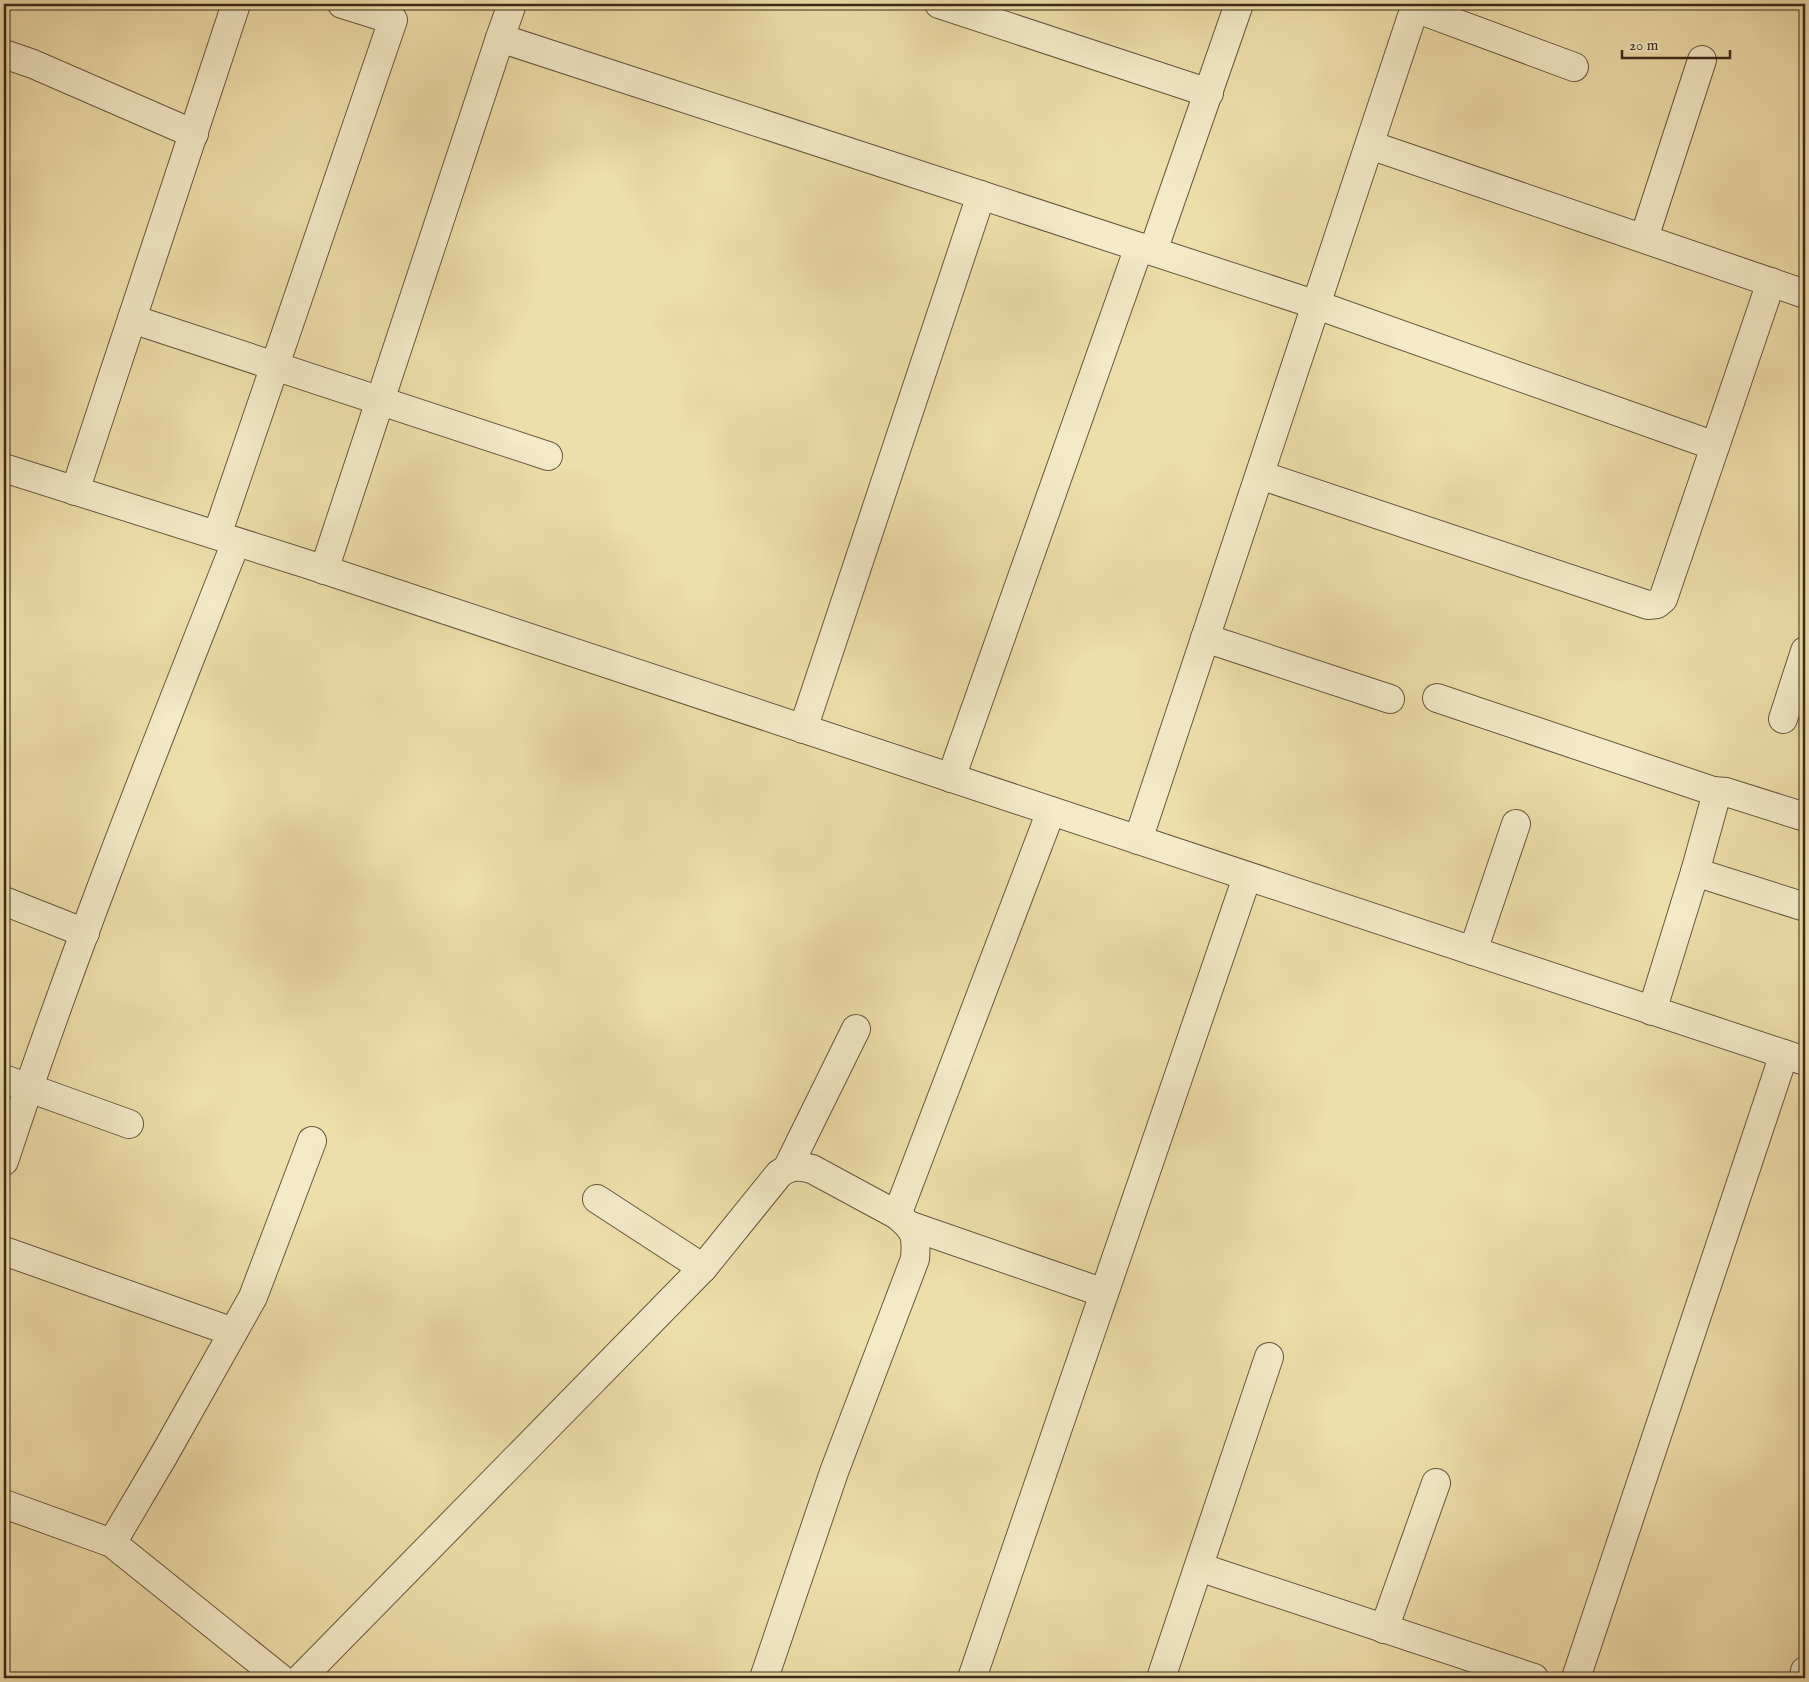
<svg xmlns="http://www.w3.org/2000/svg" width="1809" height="1682" font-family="'IM FELL English',serif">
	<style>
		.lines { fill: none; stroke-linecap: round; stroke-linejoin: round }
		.minor-casing { stroke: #68573d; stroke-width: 30 }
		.minor { stroke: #f4eac8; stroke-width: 28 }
	</style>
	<rect width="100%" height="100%" fill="#eedeaa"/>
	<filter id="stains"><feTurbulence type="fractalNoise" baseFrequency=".004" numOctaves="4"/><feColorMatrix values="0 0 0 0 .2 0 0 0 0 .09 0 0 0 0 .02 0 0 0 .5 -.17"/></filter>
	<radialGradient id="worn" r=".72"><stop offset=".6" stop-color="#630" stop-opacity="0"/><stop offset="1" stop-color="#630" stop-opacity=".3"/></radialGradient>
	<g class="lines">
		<!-- minor casing -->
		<g class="minor-casing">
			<g id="minor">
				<polyline points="939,4 1209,93"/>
				<polyline points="1415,8 1574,67"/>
				<polyline points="500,38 512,4"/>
				<polyline points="4,54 33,64 194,134"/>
				<polyline points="1370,145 1805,294"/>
				<polyline points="1644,238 1702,60"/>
				<polyline points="1153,251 1239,4"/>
				<polyline points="132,319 548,456"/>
				<polyline points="4,468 307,564 1805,1061"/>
				<polyline points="1260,475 1648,605 1657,604 1663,599 1771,282"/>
				<polyline points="75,491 236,4"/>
				<polyline points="217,535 393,20 342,4"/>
				<polyline points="324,570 500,38 1317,305 1715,446"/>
				<polyline points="1205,638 1390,699"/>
				<polyline points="1437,698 1713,791 1715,800 1695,872 1652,1011"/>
				<polyline points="1783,719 1805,651"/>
				<polyline points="803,729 981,195"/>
				<polyline points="951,778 1139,247"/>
				<polyline points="1713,791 1726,792 1805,817"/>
				<polyline points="1138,840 1416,4"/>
				<polyline points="1695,872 1805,907"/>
				<polyline points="4,901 85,933"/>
				<polyline points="1473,951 1516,824"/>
				<polyline points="4,1079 129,1124"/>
				<path d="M4,1161C73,952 155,747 236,542"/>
				<polyline points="788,1167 856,1029"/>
				<polyline points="597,1199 703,1268"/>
				<polyline points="911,1226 1104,1293"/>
				<polyline points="4,1251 233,1332"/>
				<polyline points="4,1504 112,1543 280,1678"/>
				<polyline points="112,1543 164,1455 253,1297 312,1141"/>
				<polyline points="1199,1567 1534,1678"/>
				<polyline points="1384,1629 1436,1483"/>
				<polyline points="1804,1676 1805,1671"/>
				<path d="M301,1678L703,1268L779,1174C790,1166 798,1165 812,1169L897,1215L1051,811"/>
				<path d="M764,1678L834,1472L915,1259C917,1235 915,1230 897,1215"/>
				<polyline points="972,1678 1247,877"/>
				<polyline points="1161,1678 1269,1357"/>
				<polyline points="1576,1678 1784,1054"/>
			</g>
		</g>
		<!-- minor -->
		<use href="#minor" class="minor"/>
	</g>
	<!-- margin -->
	<rect width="1809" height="1682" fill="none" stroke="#eedeaa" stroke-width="20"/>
	<rect x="5" y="5" width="1799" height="1672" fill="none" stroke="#3b2a19" stroke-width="2.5"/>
	<rect x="10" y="10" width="1789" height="1662" fill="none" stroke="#3b2a19"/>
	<!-- scale -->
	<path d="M1622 50v8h108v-8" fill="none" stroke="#3b2a19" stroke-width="2.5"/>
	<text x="1629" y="50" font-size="15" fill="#3b2a19" stroke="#f4eac8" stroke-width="4" paint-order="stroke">20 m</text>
	<rect width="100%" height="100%" filter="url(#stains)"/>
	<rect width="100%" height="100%" fill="url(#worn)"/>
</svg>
